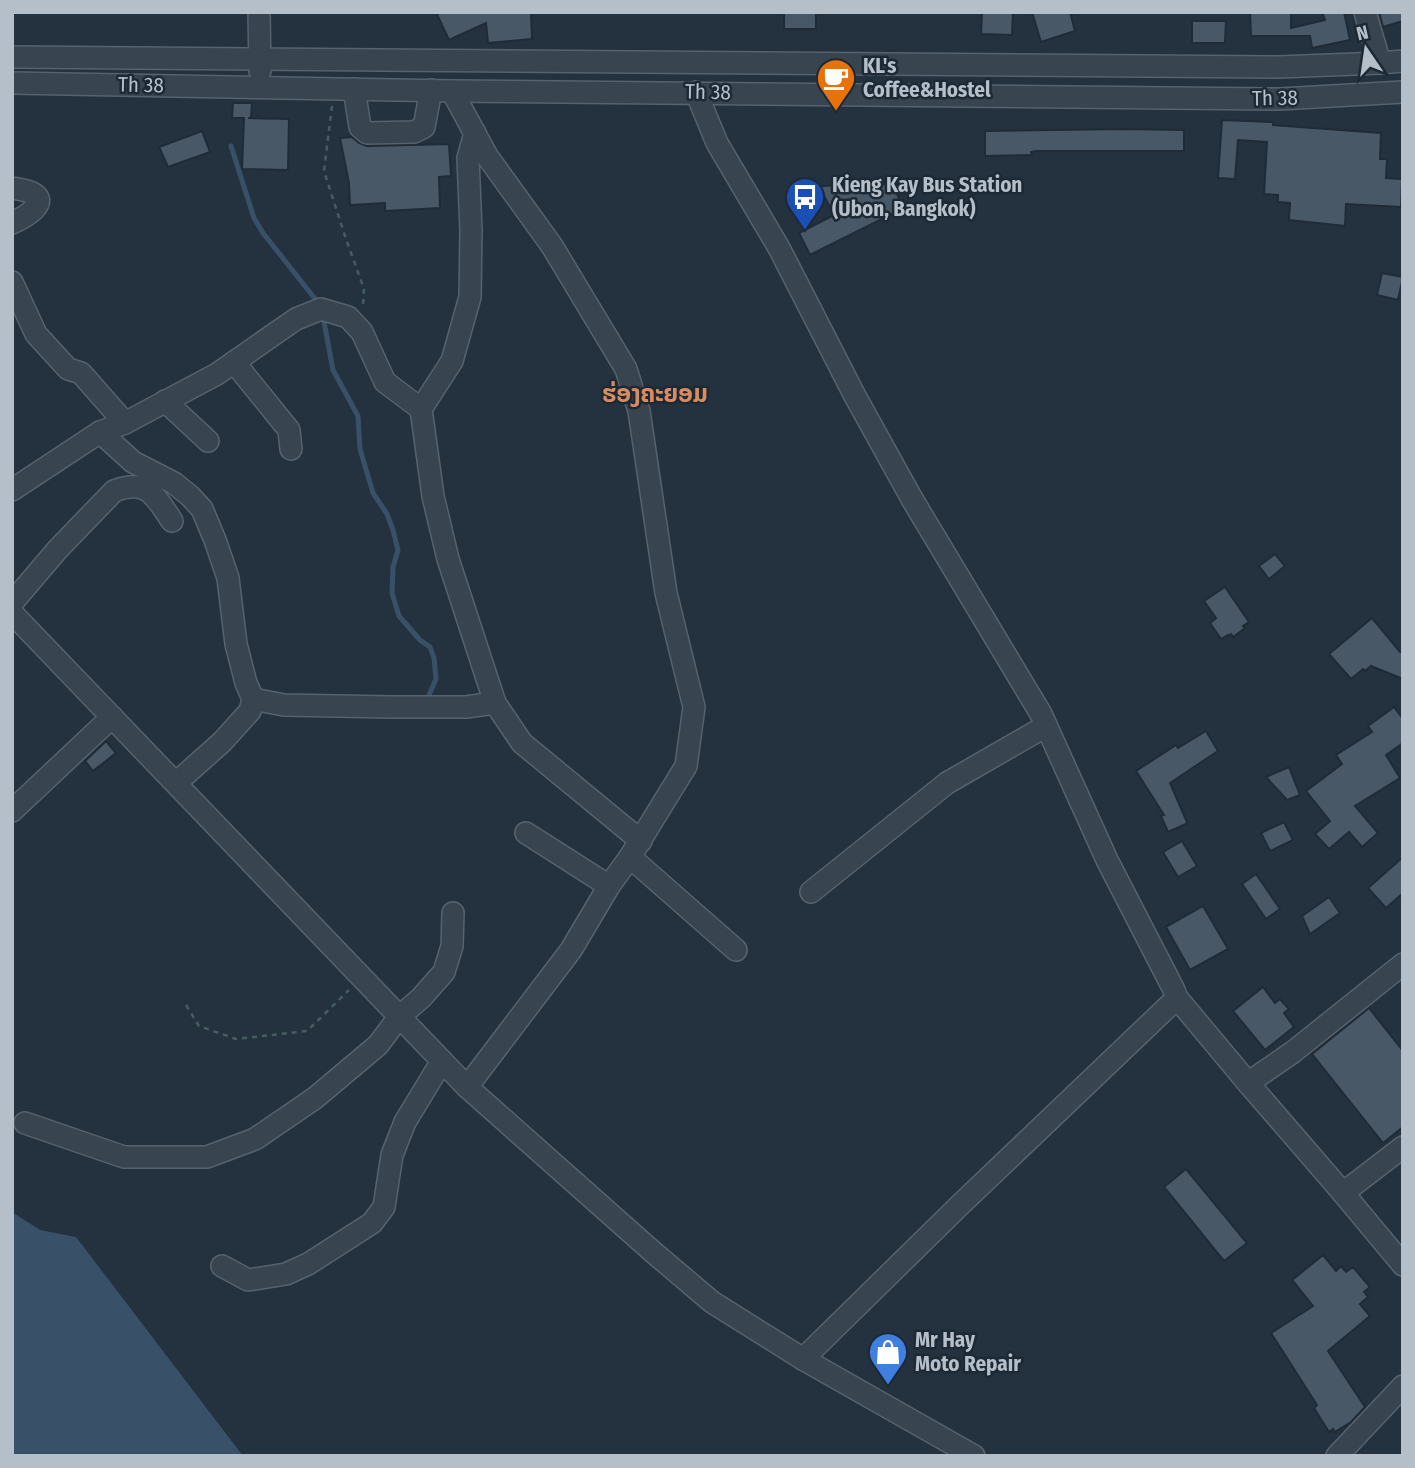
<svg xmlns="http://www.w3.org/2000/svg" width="1415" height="1468" font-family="'Fira Sans Condensed','Noto Sans Lao',sans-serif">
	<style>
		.water { fill: #385169 }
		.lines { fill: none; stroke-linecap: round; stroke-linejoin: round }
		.stream { stroke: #385169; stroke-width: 5 }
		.building { fill: #485866; stroke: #1f2b37; stroke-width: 2 }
		.minor-casing { stroke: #56626d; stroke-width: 24 }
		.path { stroke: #445d5e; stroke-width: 2.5; stroke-dasharray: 5 5; stroke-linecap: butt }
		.minor { stroke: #384450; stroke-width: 21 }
		.labels { text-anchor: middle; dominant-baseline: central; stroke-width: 5; stroke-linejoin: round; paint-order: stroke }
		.poi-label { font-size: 21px; font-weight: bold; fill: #b4bfca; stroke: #1d2935; text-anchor: start }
		.street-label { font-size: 21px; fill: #b4bfca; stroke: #1d2935 }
		.quarter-label { font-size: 24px; font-weight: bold; fill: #d98b61; stroke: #1d2935 }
	</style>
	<rect width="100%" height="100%" fill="#243240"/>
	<!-- water -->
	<polygon class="water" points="12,1212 40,1230 76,1237 243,1456 12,1456"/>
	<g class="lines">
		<!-- stream -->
		<g class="stream">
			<polyline points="231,146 254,218 263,233 316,300"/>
			<polyline points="324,322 333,370 358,416 360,449 373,493 387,514 393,530 398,550 393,567 392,593 399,616 420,640 430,647 434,658 436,679 426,702"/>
		</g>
	</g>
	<!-- building -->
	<g class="building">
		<polygon points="436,12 531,12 532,39 488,43 486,23 449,40"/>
		<rect x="784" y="12" width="32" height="17"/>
		<polygon points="982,12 1013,12 1012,35 981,34"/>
		<polygon points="1032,12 1070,12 1075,31 1041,42"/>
		<polygon points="1250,12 1291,12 1291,28 1325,20 1322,12 1344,12 1350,40 1312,48 1310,36 1251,36"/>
		<polygon points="1379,12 1403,12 1403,21 1383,27"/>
		<polygon points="1192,21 1226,21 1225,43 1192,43"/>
		<polygon points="233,103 252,103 251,118 248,118 289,119 288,170 242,169 244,118 232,118"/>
		<polygon points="1222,120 1273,122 1273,125 1381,133 1380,159 1387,159 1386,178 1402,179 1401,207 1346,204 1345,226 1289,220 1290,203 1278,202 1278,195 1264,194 1267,142 1238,140 1235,179 1218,178"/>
		<polygon points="1124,129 1184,130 1184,151 1037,151 1031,152 1032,155 985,156 985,131"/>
		<polygon points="202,131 210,152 168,167 159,147"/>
		<polygon points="352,137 359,143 367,146 449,144 451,176 439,177 440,208 385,211 385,203 350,205 349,183 340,138"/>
		<polygon points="892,184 904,208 810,255 799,233 834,215 819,186"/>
		<polygon points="1382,273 1403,277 1398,300 1377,295"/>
		<polygon points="1275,554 1285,566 1269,579 1259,566"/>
		<polygon points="1225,587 1249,622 1243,626 1245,628 1233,637 1231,634 1229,636 1228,635 1221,639 1210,623 1216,618 1204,601"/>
		<polygon points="1372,618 1400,652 1403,653 1403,679 1371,666 1365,671 1363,669 1351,679 1329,654"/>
		<polygon points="1394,707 1403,719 1403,743 1386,755 1400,778 1355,806 1378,833 1362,847 1349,832 1329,849 1315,834 1330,821 1306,791 1342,764 1336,755 1372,732 1368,726"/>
		<polygon points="1206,731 1218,751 1170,783 1187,822 1186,824 1168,832 1161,816 1164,815 1136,771 1176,745 1178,748"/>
		<polygon points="106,741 116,753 93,771 85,761"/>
		<polygon points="1289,767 1300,795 1287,800 1266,777"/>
		<polygon points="1284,822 1293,840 1270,851 1261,833"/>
		<polygon points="1182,841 1197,866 1178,877 1163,852"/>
		<polygon points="1403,857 1403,893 1386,908 1368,888"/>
		<polygon points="1256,874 1280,909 1266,919 1242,884"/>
		<polygon points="1329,897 1340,913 1310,934 1302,916"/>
		<polygon points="1203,906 1228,949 1190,970 1166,927"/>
		<polygon points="1263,987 1275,1003 1280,999 1289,1009 1284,1013 1294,1027 1265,1050 1233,1011"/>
		<polygon points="1369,1008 1403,1051 1403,1127 1383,1143 1312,1054"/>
		<polygon points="1186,1169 1247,1243 1224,1261 1164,1187"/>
		<polygon points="1323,1255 1336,1271 1341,1266 1346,1272 1353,1267 1370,1287 1364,1292 1368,1297 1360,1304 1370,1316 1328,1351 1365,1407 1351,1422 1335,1432 1333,1429 1329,1432 1314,1408 1317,1405 1271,1333 1313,1306 1292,1280"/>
	</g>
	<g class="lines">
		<!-- minor casing -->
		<g class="minor-casing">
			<g id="minor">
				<polyline points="259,12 260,71"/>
				<polyline points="1365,12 1380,63"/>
				<polyline points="12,57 1279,67 1380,63 1403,61"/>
				<polyline points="12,83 452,91 1280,99 1403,92"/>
				<polyline points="354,89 360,127 367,133 414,132 424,127 431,90"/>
				<polyline points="452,91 487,156 552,246 626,369 639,411 666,593 694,707 686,766 630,857 609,886 571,950 467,1087"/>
				<polyline points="696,92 717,143 779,248 855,396 912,499 1041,714 1107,860 1173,988 1177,998 1248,1083 1343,1193 1403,1147"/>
				<path d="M12,188C18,189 25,190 30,192C54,202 21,219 12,223"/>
				<polyline points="12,282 36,334 68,369 81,373 125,423"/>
				<polyline points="234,362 289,430 291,449"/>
				<polyline points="165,401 208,441"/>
				<polyline points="421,409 433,496 448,559 495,703 522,743 641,841"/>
				<polyline points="100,432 133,462 174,483 190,496 202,509 215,540 228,578 236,644 246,683 253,699 250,711 222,742 176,783"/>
				<polyline points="12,490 100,432 125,423 217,374 296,319 321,309 348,317 362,332 385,382 421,409 452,361 470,297 471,231 468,158 475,133"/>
				<path d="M12,603L58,549L114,491C148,478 155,496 172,521"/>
				<polyline points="12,613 467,1087 653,1252 712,1302 803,1359 974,1456"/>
				<polyline points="253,699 284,705 390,707 466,707 495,703"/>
				<polyline points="12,811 112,717"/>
				<polyline points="526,833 609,886"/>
				<polyline points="630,857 736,950"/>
				<polyline points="811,892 947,783 1046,726"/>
				<polyline points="1248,1083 1293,1052 1403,964"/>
				<polyline points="25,1123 124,1157 207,1157 255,1139 315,1098 378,1045 399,1017 421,998 444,972 452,946 453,913"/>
				<polyline points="1343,1193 1403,1265"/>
				<polyline points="222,1266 248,1280 286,1274 308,1264 372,1223 384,1207 392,1155 405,1122 442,1061"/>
				<polyline points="803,1359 961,1204 1177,998"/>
				<polyline points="1337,1456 1403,1386"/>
			</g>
		</g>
		<!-- path -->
		<g class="path">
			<polyline points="332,106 324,171 345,236 364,289 363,305"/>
			<polyline points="186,1005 199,1026 236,1039 307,1031 349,990"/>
		</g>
		<!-- minor -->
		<use href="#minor" class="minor"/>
	</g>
	<!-- icons -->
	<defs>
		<g id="cafe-pin" transform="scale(2.0125)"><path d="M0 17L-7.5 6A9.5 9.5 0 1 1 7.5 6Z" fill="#e8710a" stroke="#1d2935"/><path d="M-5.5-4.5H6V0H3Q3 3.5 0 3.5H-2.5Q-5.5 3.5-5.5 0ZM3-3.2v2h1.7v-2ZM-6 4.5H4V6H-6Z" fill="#fff"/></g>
		<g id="bus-pin" transform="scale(2.0125)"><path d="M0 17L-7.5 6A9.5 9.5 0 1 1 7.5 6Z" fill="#1a4fb4" stroke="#1d2935"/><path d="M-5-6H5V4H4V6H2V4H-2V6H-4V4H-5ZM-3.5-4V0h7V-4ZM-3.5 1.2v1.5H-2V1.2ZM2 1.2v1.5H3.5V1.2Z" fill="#fff"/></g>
		<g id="shop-pin" transform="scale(2.0125)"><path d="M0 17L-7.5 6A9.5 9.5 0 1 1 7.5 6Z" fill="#3f7fe0" stroke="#1d2935"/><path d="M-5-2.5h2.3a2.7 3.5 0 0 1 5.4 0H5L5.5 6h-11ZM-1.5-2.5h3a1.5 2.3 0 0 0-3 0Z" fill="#fff"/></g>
	</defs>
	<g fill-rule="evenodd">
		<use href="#cafe-pin" x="836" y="78"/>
		<use href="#bus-pin" x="805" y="197"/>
		<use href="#shop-pin" x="888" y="1352"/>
	</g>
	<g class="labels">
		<!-- poi labels -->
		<g class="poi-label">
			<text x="863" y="66">KL's<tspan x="863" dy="24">Coffee&amp;Hostel</tspan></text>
			<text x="832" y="185">Kieng Kay Bus Station<tspan x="832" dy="24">(Ubon, Bangkok)</tspan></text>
			<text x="915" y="1340">Mr Hay<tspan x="915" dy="24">Moto Repair</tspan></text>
		</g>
		<!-- street labels -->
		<g class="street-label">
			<text transform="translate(141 85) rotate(1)">Th 38</text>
			<text transform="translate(708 92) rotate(1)">Th 38</text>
			<text transform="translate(1275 98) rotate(-1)">Th 38</text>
		</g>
		<!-- quarter labels -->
		<g class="quarter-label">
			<text x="655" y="394">ຮ່ອງຄະຍອມ</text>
		</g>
	</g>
	<!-- border -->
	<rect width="1415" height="1468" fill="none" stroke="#b4bfca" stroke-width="28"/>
	<!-- north arrow -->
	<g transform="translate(1366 49) rotate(347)" stroke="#1d2935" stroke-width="5" paint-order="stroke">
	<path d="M0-5L12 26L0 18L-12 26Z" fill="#b4bfca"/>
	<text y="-10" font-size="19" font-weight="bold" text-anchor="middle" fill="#b4bfca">N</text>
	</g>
</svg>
